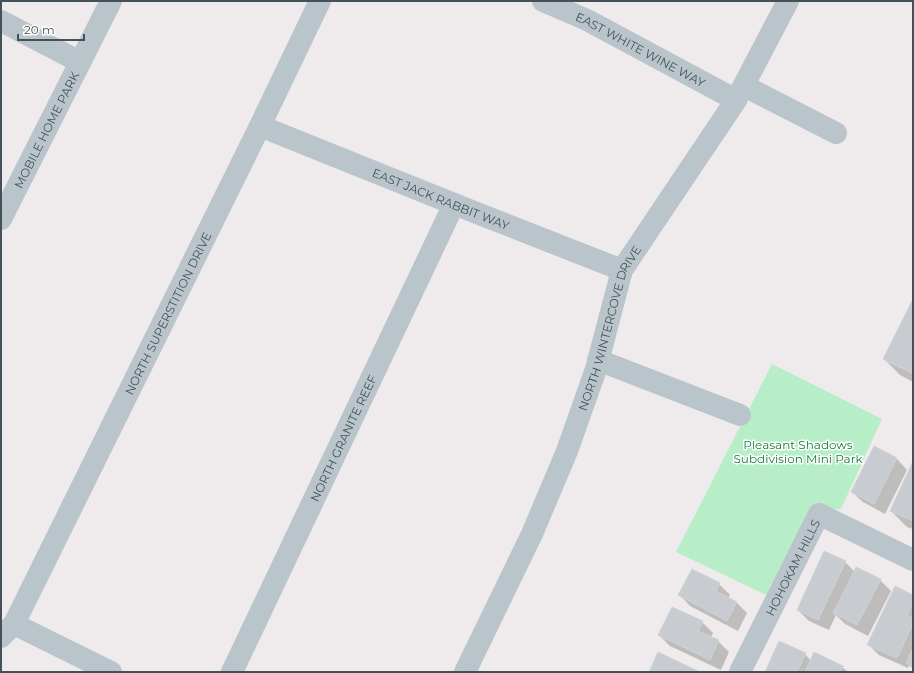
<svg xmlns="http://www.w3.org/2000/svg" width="914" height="673" font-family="Montserrat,sans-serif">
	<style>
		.green { fill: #b8eec7 }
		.shadow { fill: #0003 }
		.building { fill: #c8ccd1; stroke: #cfd3d8 }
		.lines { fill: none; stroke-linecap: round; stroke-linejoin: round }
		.minor { stroke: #b9c5cb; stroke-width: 22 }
		.labels { text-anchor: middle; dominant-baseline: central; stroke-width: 3; stroke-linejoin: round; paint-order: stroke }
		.street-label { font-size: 12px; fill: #445159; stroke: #fff }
		.park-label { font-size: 12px; fill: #16793c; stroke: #fff }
	</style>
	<rect width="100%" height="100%" fill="#efebec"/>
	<!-- green -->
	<polygon class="green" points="772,364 882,419 841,509 823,510 806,518 766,595 676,552"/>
	<!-- shadow -->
	<g class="shadow">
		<polygon points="913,301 913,382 900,375 884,359"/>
		<polygon points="875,448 897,459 907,470 885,514 863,502 852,492"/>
		<polygon points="913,464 913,529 907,527 891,511"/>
		<polygon points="845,562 855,572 880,580 891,591 868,636 845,624 836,615 829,630 809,621 798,610"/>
		<polygon points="719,584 730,595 728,598 736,602 747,613 738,631 690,606 680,595"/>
		<polygon points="913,596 913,669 909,665 908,668 879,655 868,644"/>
		<polygon points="702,622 713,633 711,638 718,641 729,652 721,670 670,646 659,635"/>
		<polygon points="805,654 811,661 842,667 848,672 766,672"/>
	</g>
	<!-- building -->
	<g class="building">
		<polygon points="913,299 913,374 883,359"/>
		<polygon points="874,446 897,458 874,504 851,492"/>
		<polygon points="913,461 913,521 890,511"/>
		<polygon points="824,551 846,561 818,620 797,610"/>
		<polygon points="856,567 881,579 857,625 833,613"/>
		<polygon points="692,569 720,583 716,591 737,602 727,621 678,595"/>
		<polygon points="895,586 913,595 913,603 907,615 913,618 913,624 897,658 867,645"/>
		<polygon points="672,607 703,621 698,631 719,640 710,660 658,635"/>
		<polygon points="779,641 806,653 797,672 765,672"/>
		<polygon points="913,648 913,667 906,663"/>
		<polygon points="658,652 700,672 649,672"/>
		<polygon points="814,652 843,666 840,672 805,672"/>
	</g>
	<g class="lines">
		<!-- minor -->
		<g class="minor">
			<path id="s1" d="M543,1L587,20L736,100"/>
			<polyline points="1,21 80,62"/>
			<polyline points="744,86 836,133"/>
			<path id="s2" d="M260,126L454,204L622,270"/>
			<path id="s3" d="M1,219L111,1"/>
			<polyline points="598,360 740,415"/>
			<polyline points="14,624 111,672"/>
			<path id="s4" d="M1,637L14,624L260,126L320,1"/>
			<path id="s5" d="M232,672L454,204"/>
			<path id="s6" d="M465,672L532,534L567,451L596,369L622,270L736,100L788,1"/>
			<path id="s7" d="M740,672L819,514L913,560"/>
		</g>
	</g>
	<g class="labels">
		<!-- street labels -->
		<g class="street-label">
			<text stroke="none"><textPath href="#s1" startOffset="109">EAST WHITE WINE WAY</textPath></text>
			<text stroke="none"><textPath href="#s3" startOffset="100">MOBILE HOME PARK</textPath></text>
			<text stroke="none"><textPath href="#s2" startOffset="195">EAST JACK RABBIT WAY</textPath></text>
			<text stroke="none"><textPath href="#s4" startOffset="365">NORTH SUPERSTITION DRIVE</textPath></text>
			<text stroke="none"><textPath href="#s6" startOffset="374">NORTH WINTERCOVE DRIVE</textPath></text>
			<text stroke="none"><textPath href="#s5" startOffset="259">NORTH GRANITE REEF</textPath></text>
			<text stroke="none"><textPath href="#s7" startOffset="117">HOHOKAM HILLS</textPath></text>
		</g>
		<!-- park labels -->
		<g class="park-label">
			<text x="798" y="444">Pleasant Shadows<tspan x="798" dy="14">Subdivision Mini Park</tspan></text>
		</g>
	</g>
	<!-- border -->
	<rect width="914" height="673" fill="none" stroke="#445159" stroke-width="4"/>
	<!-- scale -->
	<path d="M18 34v6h66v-6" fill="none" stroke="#445159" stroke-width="2"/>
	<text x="24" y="34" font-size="12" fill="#445159" stroke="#ffffff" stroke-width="3" paint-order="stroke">20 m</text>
</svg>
